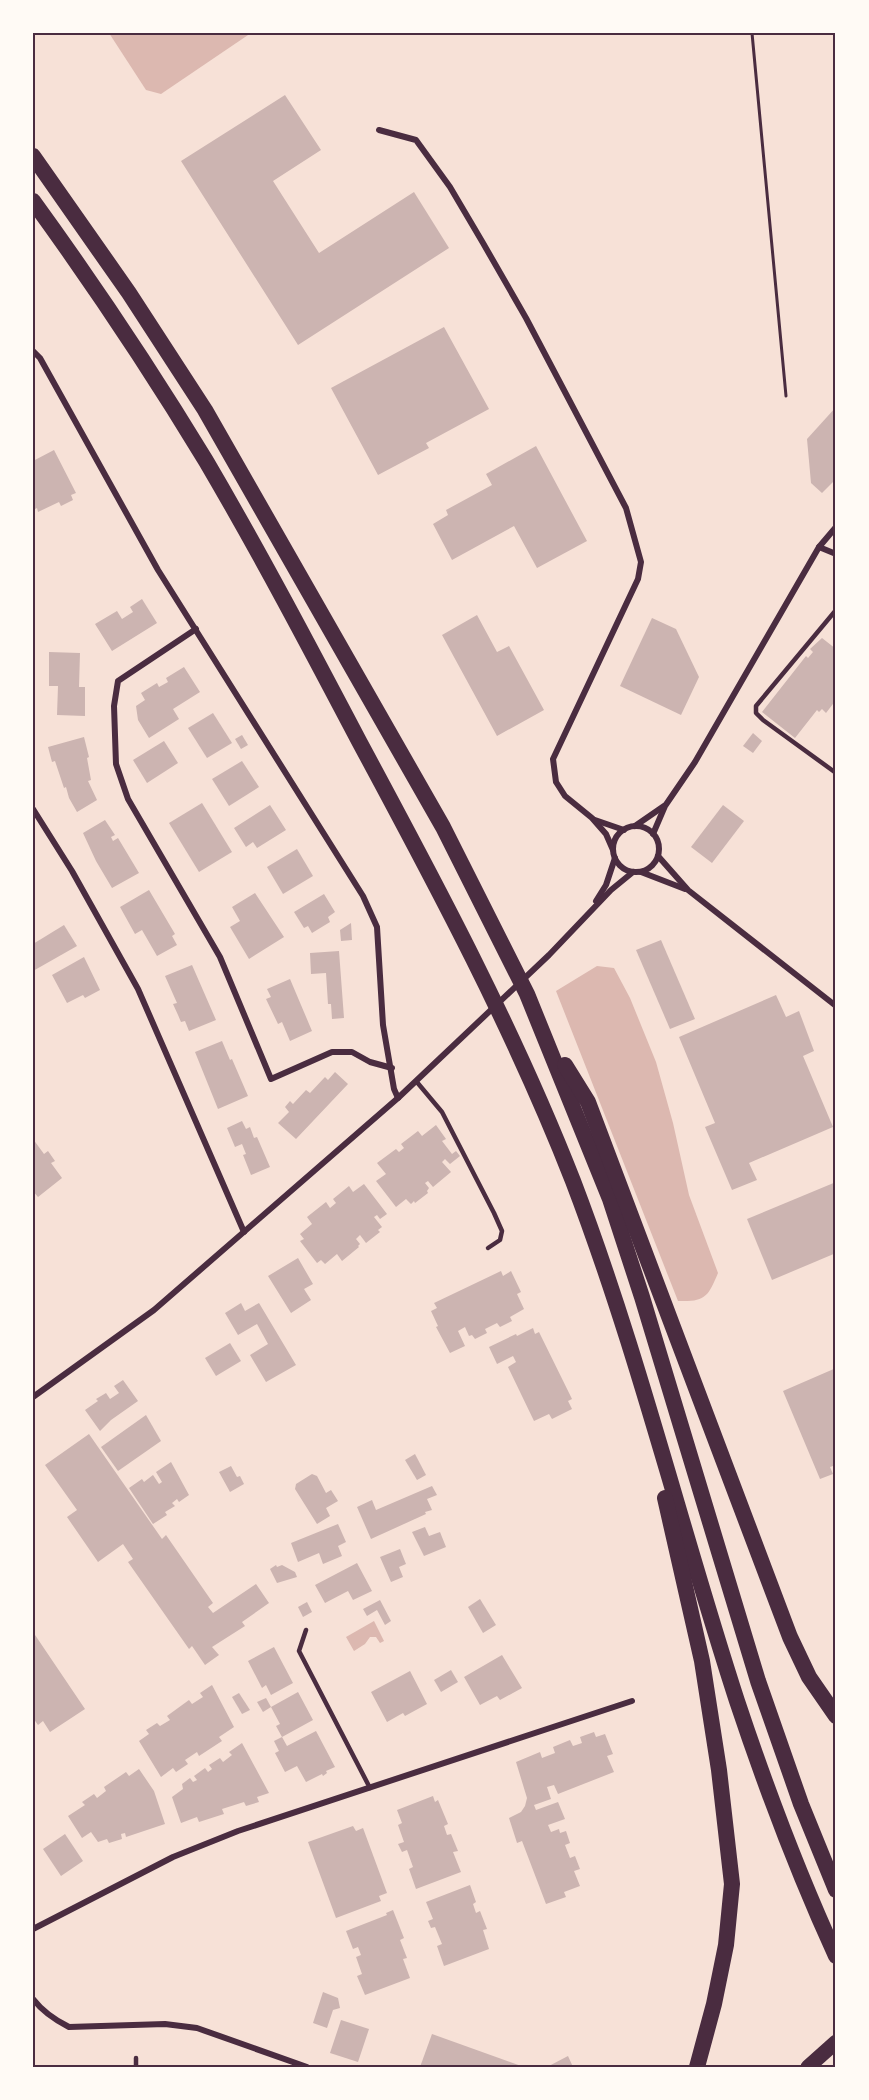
<svg xmlns="http://www.w3.org/2000/svg" width="869" height="2100" font-family="Karla,sans-serif">
	<style>
		.water { fill: #dcb8b0 }
		.building { fill: #ccb4b1 }
		.lines { fill: none; stroke-linecap: round; stroke-linejoin: round }
		.path { stroke: #4a2c40; stroke-width: 3 }
		.service { stroke: #4a2c40; stroke-width: 4.5 }
		.minor { stroke: #4a2c40; stroke-width: 6 }
		.primary { stroke: #4a2c40; stroke-width: 15 }
		.trunk { stroke: #4a2c40; stroke-width: 16 }
		.neatline { fill: none; stroke: #4a2c40; stroke-width: 2 }
	</style>
	<rect width="100%" height="100%" fill="#f7e1d7"/>
	<!-- water -->
	<g class="water">
		<polygon points="109,33 251,33 161,94 146,90"/>
		<path d="M597,966L614,968L630,998L656,1062L673,1123L689,1195L718,1273C708,1297 705,1302 678,1301L556,991Z"/>
		<polygon points="374,1621 384,1641 380,1643 376,1637 370,1637 365,1644 354,1651 346,1637"/>
	</g>
	<!-- building -->
	<g class="building">
		<polygon points="285,95 321,150 273,181 319,253 414,192 449,248 298,345 181,161"/>
		<polygon points="444,327 489,409 426,443 429,448 378,475 331,388"/>
		<polygon points="836,407 836,479 822,493 811,483 807,439"/>
		<polygon points="536,446 587,541 537,568 514,526 452,560 433,524 448,515 446,510 492,485 486,474"/>
		<polygon points="54,450 76,493 71,495 73,500 61,506 59,502 38,512 37,508 33,510 33,461"/>
		<polygon points="142,599 157,623 112,651 95,624 117,611 122,619 133,612 130,607"/>
		<polygon points="477,615 497,652 509,646 544,710 497,736 442,635"/>
		<polygon points="652,618 676,629 699,677 681,715 620,686"/>
		<polygon points="822,638 836,649 836,675 833,679 836,681 836,700 826,713 822,709 819,712 817,710 795,738 762,712 806,656 808,658 813,652 810,649"/>
		<polygon points="49,652 80,653 79,687 85,687 85,716 57,715 58,686 49,686"/>
		<polygon points="184,667 200,692 173,709 179,719 149,738 138,720 136,706 145,700 141,693 157,683 159,687 168,682 166,678"/>
		<polygon points="213,713 232,743 207,758 188,728"/>
		<polygon points="753,733 762,741 753,753 743,746"/>
		<polygon points="242,735 248,745 241,749 235,739"/>
		<polygon points="84,737 89,757 87,758 91,780 88,781 97,800 77,812 69,798 66,787 64,788 55,761 52,762 48,747"/>
		<polygon points="164,741 178,763 147,783 133,760"/>
		<polygon points="242,761 259,787 229,806 212,779"/>
		<polygon points="202,803 232,852 199,872 169,823"/>
		<polygon points="270,805 286,830 257,848 253,842 246,847 234,828"/>
		<polygon points="723,805 744,821 712,863 691,847"/>
		<polygon points="105,820 115,835 111,837 113,841 118,838 139,873 112,888 96,861 83,833"/>
		<polygon points="297,849 313,876 283,894 267,867"/>
		<polygon points="149,890 175,934 172,936 177,945 157,956 142,930 135,934 120,907"/>
		<polygon points="255,893 284,937 249,959 230,927 240,921 232,907"/>
		<polygon points="324,894 335,912 328,917 330,922 312,933 308,926 304,928 294,912"/>
		<polygon points="351,923 352,940 341,941 340,930"/>
		<polygon points="64,925 77,946 33,971 33,944"/>
		<polygon points="661,940 695,1019 670,1029 636,950"/>
		<polygon points="339,951 344,1018 332,1019 331,1004 328,1004 326,973 311,974 310,953"/>
		<polygon points="84,957 100,990 85,998 83,995 67,1003 52,975"/>
		<polygon points="192,965 216,1020 189,1031 185,1021 181,1022 178,1015 173,1004 177,1003 165,976"/>
		<polygon points="290,979 312,1031 290,1041 282,1022 278,1024 266,999 271,997 267,989"/>
		<polygon points="776,995 786,1017 799,1011 814,1051 803,1056 833,1127 749,1163 757,1180 732,1190 705,1127 715,1123 679,1037"/>
		<polygon points="222,1041 230,1060 232,1059 248,1096 218,1109 195,1052"/>
		<polygon points="335,1072 348,1084 296,1139 278,1123 289,1112 285,1107 290,1101 293,1104 306,1090 310,1093 325,1077 328,1080"/>
		<polygon points="242,1121 246,1129 250,1127 254,1138 257,1137 270,1167 251,1175 243,1155 246,1154 242,1144 235,1147 227,1128"/>
		<polygon points="436,1125 446,1139 442,1141 452,1154 456,1151 460,1156 450,1164 445,1159 442,1162 451,1172 433,1187 428,1181 425,1183 429,1188 427,1191 428,1193 415,1203 414,1201 411,1204 406,1199 396,1207 376,1181 386,1174 377,1163 396,1149 399,1152 404,1148 401,1144 418,1131 422,1136"/>
		<polygon points="33,1139 44,1154 48,1151 55,1161 51,1163 62,1178 38,1197 33,1191"/>
		<polygon points="836,1182 836,1253 772,1280 747,1219"/>
		<polygon points="364,1184 387,1214 380,1219 377,1215 374,1217 382,1227 378,1230 380,1232 366,1243 360,1235 356,1239 360,1244 358,1246 359,1247 342,1261 337,1254 325,1264 321,1260 317,1263 300,1241 304,1239 300,1234 312,1224 307,1217 326,1202 330,1208 336,1203 333,1199 349,1186 353,1192"/>
		<polygon points="298,1258 313,1284 304,1289 311,1300 291,1313 268,1276"/>
		<polygon points="501,1271 503,1276 511,1271 521,1292 517,1294 524,1309 510,1317 512,1321 500,1327 497,1323 485,1329 487,1333 475,1339 472,1335 469,1336 465,1327 458,1331 465,1346 450,1353 436,1327 438,1326 431,1311 437,1308 434,1303"/>
		<polygon points="241,1303 245,1311 259,1303 296,1365 266,1382 250,1355 268,1344 257,1324 238,1335 225,1313"/>
		<polygon points="533,1328 535,1334 539,1332 572,1399 568,1401 572,1409 552,1419 549,1414 534,1421 508,1367 516,1362 513,1356 497,1364 489,1347 516,1334 517,1336"/>
		<polygon points="230,1343 241,1361 216,1376 205,1358"/>
		<polygon points="836,1368 836,1465 830,1467 833,1474 820,1479 783,1391"/>
		<polygon points="123,1380 138,1401 111,1420 100,1431 85,1410 98,1401 96,1399 106,1393 110,1399 119,1393 114,1386"/>
		<polygon points="146,1415 161,1441 118,1471 101,1447"/>
		<polygon points="89,1434 162,1539 166,1535 213,1603 208,1607 213,1613 256,1584 269,1603 242,1622 245,1626 212,1647 219,1655 205,1665 192,1646 189,1649 128,1562 133,1559 123,1544 98,1562 67,1517 77,1510 45,1465"/>
		<polygon points="415,1454 426,1475 417,1480 405,1460"/>
		<polygon points="171,1462 189,1495 179,1502 177,1499 172,1503 175,1506 165,1512 167,1515 153,1524 129,1488 142,1479 144,1482 153,1475 159,1484 162,1482 156,1472"/>
		<polygon points="231,1466 237,1477 240,1476 244,1484 230,1492 219,1472"/>
		<polygon points="312,1474 317,1476 326,1493 331,1490 338,1501 326,1508 330,1516 317,1524 295,1489 296,1484"/>
		<polygon points="432,1486 437,1495 427,1499 432,1510 425,1512 426,1514 371,1539 357,1507 372,1500 376,1510"/>
		<polygon points="338,1524 346,1542 338,1546 342,1556 323,1564 319,1553 298,1562 291,1543"/>
		<polygon points="425,1527 429,1536 440,1532 446,1547 424,1556 412,1532"/>
		<polygon points="400,1549 406,1564 399,1567 403,1577 391,1582 380,1557"/>
		<polygon points="357,1563 372,1591 353,1600 348,1591 325,1603 315,1585"/>
		<polygon points="276,1565 277,1567 282,1565 295,1572 297,1577 277,1583 270,1569"/>
		<polygon points="480,1599 496,1625 483,1633 468,1607"/>
		<polygon points="380,1600 391,1621 385,1625 377,1610 367,1616 363,1609"/>
		<polygon points="307,1602 312,1612 303,1617 298,1607"/>
		<polygon points="33,1632 85,1709 50,1732 43,1721 38,1725 33,1718"/>
		<polygon points="274,1647 293,1683 271,1695 266,1685 262,1688 248,1661"/>
		<polygon points="502,1655 522,1688 500,1700 497,1696 480,1705 464,1677"/>
		<polygon points="451,1670 458,1682 441,1692 434,1680"/>
		<polygon points="410,1671 427,1704 405,1716 403,1713 387,1722 371,1692"/>
		<polygon points="212,1685 234,1727 219,1737 222,1741 199,1756 197,1752 185,1760 188,1764 176,1772 173,1768 161,1777 139,1741 149,1734 146,1730 157,1723 160,1726 170,1720 167,1716 189,1700 192,1704 203,1697 200,1693"/>
		<polygon points="298,1692 313,1720 282,1737 276,1726 280,1724 271,1707"/>
		<polygon points="239,1693 250,1710 242,1714 232,1697"/>
		<polygon points="266,1698 271,1707 263,1712 257,1702"/>
		<polygon points="316,1731 335,1767 326,1771 327,1773 323,1776 322,1774 306,1782 297,1766 285,1772 275,1753 279,1751 274,1741 282,1737 287,1746"/>
		<polygon points="594,1732 596,1737 605,1734 613,1754 607,1756 614,1772 558,1794 554,1785 547,1787 551,1799 534,1805 536,1810 558,1802 565,1819 548,1825 551,1832 559,1829 560,1833 566,1831 570,1843 565,1845 570,1858 575,1856 580,1869 574,1871 580,1886 564,1892 566,1897 546,1904 522,1841 517,1843 509,1818 521,1812 525,1806 527,1798 516,1762 540,1752 542,1758 555,1753 553,1747 570,1740 573,1746 582,1743 580,1737"/>
		<polygon points="242,1743 269,1793 257,1797 259,1802 246,1806 244,1802 222,1809 224,1814 199,1822 197,1817 181,1823 172,1797 183,1789 182,1784 190,1778 193,1782 197,1780 194,1776 205,1768 208,1772 212,1769 209,1765 220,1758 223,1762 232,1755 229,1752"/>
		<polygon points="139,1769 154,1791 165,1824 126,1837 125,1833 121,1834 122,1839 109,1843 107,1839 98,1842 91,1832 82,1838 68,1816 85,1805 82,1802 94,1794 97,1798 106,1791 104,1787 126,1772 129,1776"/>
		<polygon points="433,1796 435,1802 438,1800 448,1824 444,1826 447,1835 451,1834 458,1851 453,1852 461,1872 416,1889 409,1869 413,1867 407,1850 402,1852 398,1844 404,1842 398,1825 402,1823 397,1810"/>
		<polygon points="353,1826 356,1831 363,1828 387,1893 379,1896 381,1901 336,1918 308,1842"/>
		<polygon points="65,1834 83,1861 61,1876 43,1849"/>
		<polygon points="470,1885 476,1902 473,1904 476,1913 480,1911 487,1929 483,1930 489,1949 444,1966 437,1946 442,1944 435,1927 431,1928 428,1921 433,1919 426,1902"/>
		<polygon points="393,1910 404,1938 400,1940 407,1958 403,1959 410,1978 365,1995 357,1976 362,1974 356,1957 361,1955 358,1947 353,1949 346,1931 387,1915 386,1913"/>
		<polygon points="323,1992 338,1998 340,2008 333,2010 327,2028 313,2023"/>
		<polygon points="341,2020 369,2029 358,2062 330,2053"/>
		<polygon points="432,2034 524,2067 420,2067"/>
		<polygon points="568,2056 573,2067 547,2067"/>
	</g>
	<g class="lines">
		<!-- path -->
		<polyline class="path" points="752,33 786,396"/>
		<!-- service -->
		<g class="service">
			<polyline points="836,610 756,706 756,713 763,720 836,773"/>
			<polyline points="416,1081 442,1112 494,1213 502,1231 500,1240 488,1248"/>
			<polyline points="306,1630 299,1651 370,1788"/>
			<polyline points="136,2067 136,2058"/>
		</g>
		<!-- minor -->
		<g class="minor">
			<polyline points="379,130 416,140 450,187 483,243 526,318 626,508 641,562 638,579 553,759 556,782 565,796 592,818 606,834 613,850"/>
			<polyline points="33,351 40,358 158,570 363,896 377,927 383,1025 394,1089 398,1098"/>
			<polyline points="819,547 836,554"/>
			<polyline points="196,629 118,681 114,706 116,764 128,799 220,957 271,1079 332,1052 352,1052 370,1062 392,1068"/>
			<polyline points="33,809 72,871 138,989 244,1232"/>
			<polyline points="595,820 624,830"/>
			<polyline points="635,826 664,806"/>
			<circle cx="636" cy="849" r="23"/>
			<polyline points="653,834 665,806 695,762 819,547 836,527"/>
			<polyline points="658,856 688,890 836,1006"/>
			<polyline points="641,872 685,889"/>
			<polyline points="596,901 606,885 615,858"/>
			<polyline points="33,1397 154,1310 398,1098 549,955 611,890 633,872"/>
			<polyline points="33,1929 173,1857 238,1831 632,1701"/>
			<path d="M33,1999C43,2012 55,2020 69,2027L165,2024L197,2028L307,2067"/>
		</g>
		<!-- primary -->
		<polyline class="primary" points="808,2067 836,2042"/>
		<!-- trunk -->
		<g class="trunk">
			<polyline points="33,156 129,293 205,410 443,827 527,994 610,1199 642,1297 758,1681 801,1804 836,1890"/>
			<path d="M33,201C94,285 152,372 206,461C260,553 310,648 360,743C437,886 514,1030 573,1181C638,1351 681,1529 737,1701C766,1788 798,1873 836,1956"/>
			<polyline points="565,1065 588,1102 790,1637 809,1677 836,1716"/>
			<polyline points="665,1498 702,1661 719,1770 732,1884 726,1945 714,2004 697,2067"/>
		</g>
	</g>
	<!-- border -->
	<rect width="869" height="2100" fill="none" stroke="#fffaf5" stroke-width="69"/>
	<rect x="34" y="34" width="800" height="2032" class="neatline"/>
</svg>
